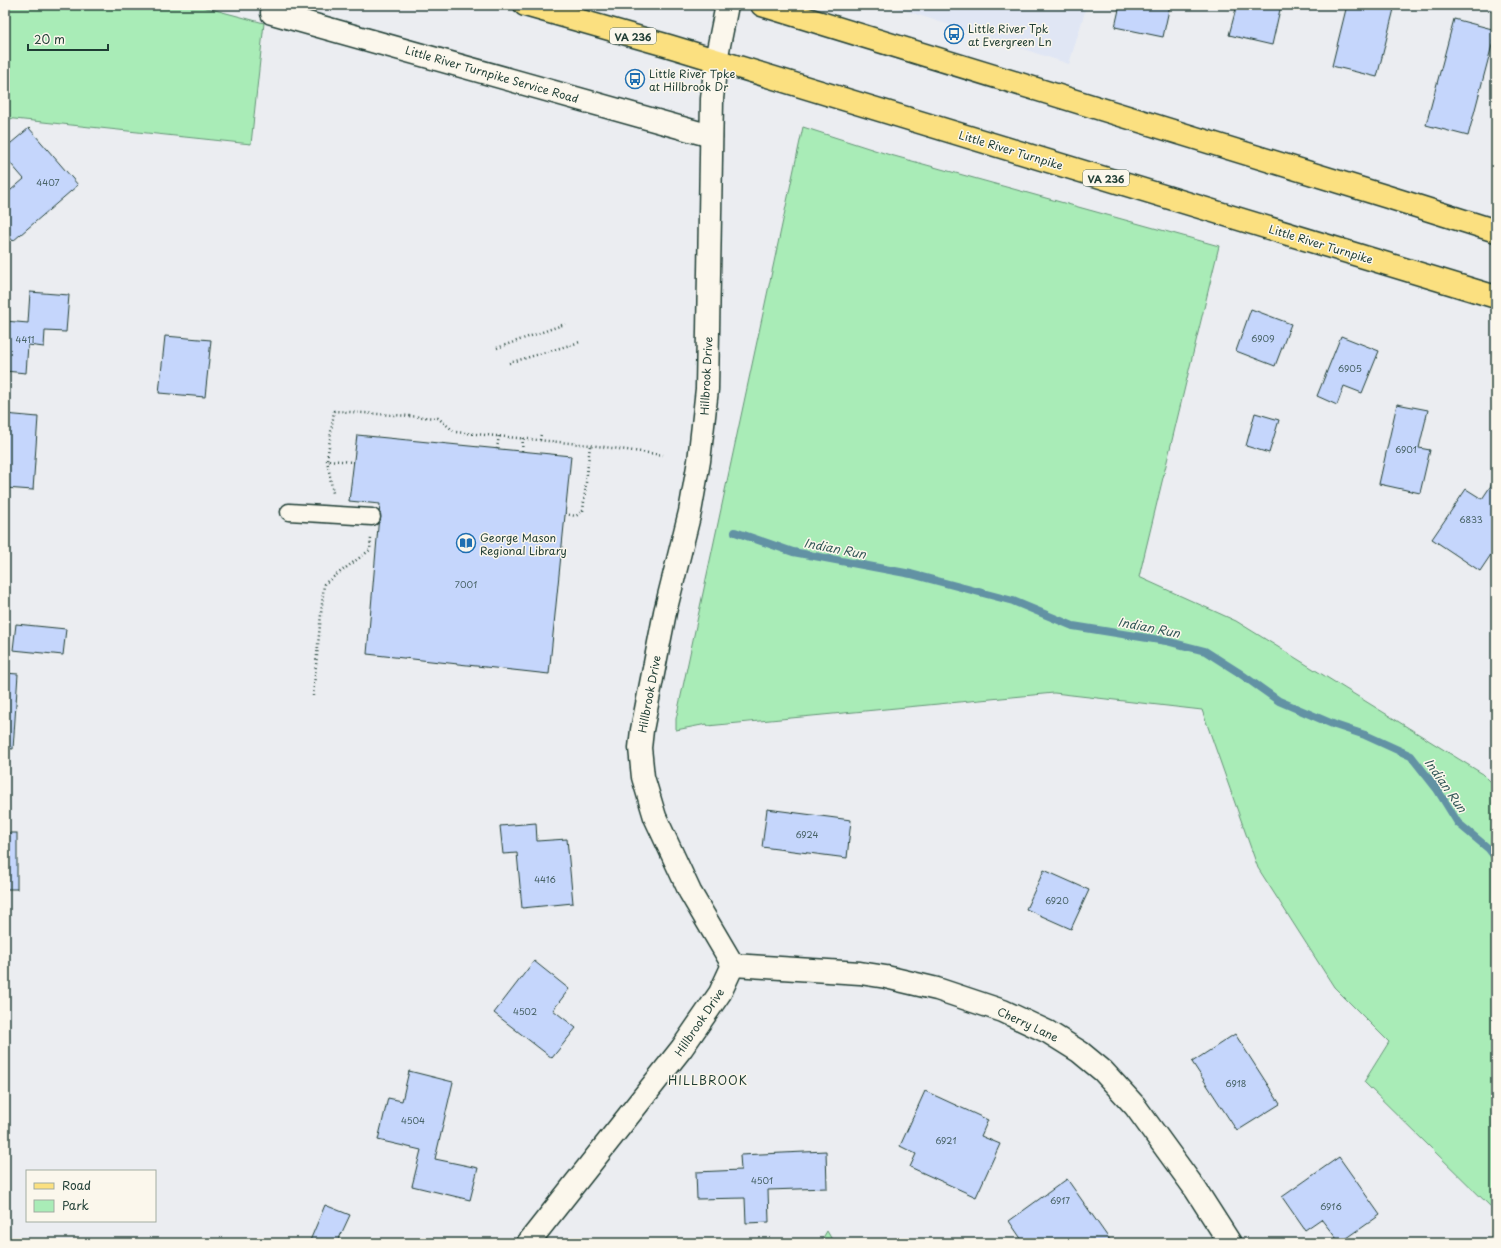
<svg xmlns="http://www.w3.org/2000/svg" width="1501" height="1248" font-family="'Playpen Sans',sans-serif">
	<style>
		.built { fill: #e0e6f4 }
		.green { fill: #a9ecb7; stroke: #649476 }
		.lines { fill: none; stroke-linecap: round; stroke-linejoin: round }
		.stream { stroke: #6292a4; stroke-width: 8 }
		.building { fill: #c5d6fc; stroke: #1f3d34 }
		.service-casing { stroke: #1f3d34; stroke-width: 19 }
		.minor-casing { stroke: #1f3d34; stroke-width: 25 }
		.tertiary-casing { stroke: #1f3d34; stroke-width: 25 }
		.primary-casing { stroke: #1f3d34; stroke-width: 25 }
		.path { stroke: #1f3d34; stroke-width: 2.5; stroke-dasharray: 1 3; stroke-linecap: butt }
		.service { stroke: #fbf7ec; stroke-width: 16 }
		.minor { stroke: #fbf7ec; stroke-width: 22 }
		.tertiary { stroke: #fbf7ec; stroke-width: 22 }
		.primary { stroke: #fbe080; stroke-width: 22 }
		.labels { text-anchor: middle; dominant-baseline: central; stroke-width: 3; stroke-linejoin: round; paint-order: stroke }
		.number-label { font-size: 9px; fill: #486366 }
		.shield { fill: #fbf7ec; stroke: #61756b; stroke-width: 1 }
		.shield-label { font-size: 10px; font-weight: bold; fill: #1f3d34 }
		.poi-label { font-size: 11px; fill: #1f3d34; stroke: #fbf7ec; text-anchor: start }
		.street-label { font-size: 11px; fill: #1f3d34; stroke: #fbf7ec }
		.water-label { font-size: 12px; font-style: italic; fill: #355959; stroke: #fbf7ec }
		.neighbourhood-label { font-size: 12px; letter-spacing: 1px; fill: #1f3d34; stroke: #fbf7ec }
	</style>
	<rect width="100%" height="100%" fill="#ebedf1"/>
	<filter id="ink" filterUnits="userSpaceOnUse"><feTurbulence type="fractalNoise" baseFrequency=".025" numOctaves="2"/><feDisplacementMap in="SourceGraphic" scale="8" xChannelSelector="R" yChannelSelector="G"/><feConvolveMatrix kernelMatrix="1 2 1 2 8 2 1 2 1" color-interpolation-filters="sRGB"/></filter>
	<g filter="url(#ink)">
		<!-- built -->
		<polygon class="built" points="888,5 1087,5 1069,64"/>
		<!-- green -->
		<g class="green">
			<polygon points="5,5 196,5 264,23 251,144 5,118"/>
			<polygon points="803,127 887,154 1219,246 1139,577 1236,621 1483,774 1496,787 1496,1212 1364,1082 1389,1042 1334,987 1258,868 1202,710 1054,693 707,726 707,724 676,730 676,719"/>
			<polygon points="827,1231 834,1243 820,1243"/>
		</g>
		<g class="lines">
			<!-- stream -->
			<polyline class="stream" points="735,532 793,552 911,574 1013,601 1073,626 1166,641 1205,651 1238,672 1279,701 1335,725 1365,735 1411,756 1437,789 1458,823 1489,849 1496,858"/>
		</g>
		<!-- building -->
		<g class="building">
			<polygon points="1120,5 1170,5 1163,37 1115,27"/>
			<polygon points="1237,5 1281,5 1272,45 1229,35"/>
			<polygon points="1347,5 1395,5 1377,77 1332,66"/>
			<polygon points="1454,19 1496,30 1468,136 1426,125"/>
			<polygon points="29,128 78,185 13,241 5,231 5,195 24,179 5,157 5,148"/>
			<polygon points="30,292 69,295 66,332 45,331 44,347 28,345 26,373 5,371 5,321 28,323"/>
			<polygon points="1251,309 1291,324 1275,366 1236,351"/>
			<polygon points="165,336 211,340 205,397 159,393"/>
			<polygon points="1341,336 1379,351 1362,393 1344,386 1337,405 1317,396"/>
			<polygon points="1397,404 1428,410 1419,448 1430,450 1420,493 1379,484"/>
			<polygon points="1255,413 1279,420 1269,453 1246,446"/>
			<polygon points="5,414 38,417 33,490 5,488"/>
			<polygon points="357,435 571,456 549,674 367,654 380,504 349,501"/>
			<polygon points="1496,478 1496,547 1480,571 1432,539 1466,489 1482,499"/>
			<polygon points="16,624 66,629 63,655 13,650"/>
			<polygon points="5,673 18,674 13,749 5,748"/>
			<polygon points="767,809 851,820 847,858 762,847"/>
			<polygon points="536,823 537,841 567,839 573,903 522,908 517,853 503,854 500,826"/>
			<rect x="5" y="833" width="12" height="56"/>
			<polygon points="1044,870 1089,890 1071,929 1026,909"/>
			<polygon points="534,961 569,989 553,1010 576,1028 552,1058 494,1013"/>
			<polygon points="1235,1034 1280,1104 1237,1131 1192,1062"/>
			<polygon points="409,1071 453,1082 435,1159 478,1168 470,1200 412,1186 421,1150 378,1140 388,1098 402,1101"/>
			<polygon points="925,1091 988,1120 981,1136 1000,1144 976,1197 910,1167 916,1154 900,1146"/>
			<polygon points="826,1151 827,1188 768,1190 769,1222 746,1223 745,1198 697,1199 696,1172 741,1170 740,1155"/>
			<polygon points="1339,1157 1380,1215 1340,1243 1321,1219 1305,1230 1282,1197"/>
			<polygon points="1067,1179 1112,1243 1024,1243 1009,1221"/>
			<polygon points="325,1205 350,1215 337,1243 309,1243"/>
		</g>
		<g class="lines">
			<!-- service casing -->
			<g class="service-casing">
				<polyline id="service" points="289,512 372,517"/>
			</g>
			<!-- minor casing -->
			<g class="minor-casing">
				<g id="minor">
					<polyline points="272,13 711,136"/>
					<polyline points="716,60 712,99 707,389 699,461 690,512 665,612 642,730 640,748 643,777 655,817 690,892 733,965"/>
					<polyline points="733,965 860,973 886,977 937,989 1003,1011 1048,1032 1080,1052 1103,1071 1135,1106 1196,1190 1230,1243"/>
					<polyline points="528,1243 682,1048 720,993 733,965"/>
				</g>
			</g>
			<!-- tertiary casing -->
			<g class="tertiary-casing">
				<polyline id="tertiary" points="716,60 727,5"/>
			</g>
			<!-- primary casing -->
			<g class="primary-casing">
				<g id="primary">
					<polyline points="525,5 669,46 1496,297"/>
					<polyline points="762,5 1388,197 1496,231"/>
				</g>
			</g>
			<!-- path -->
			<g class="path">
				<polyline points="497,348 565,324"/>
				<polyline points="509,363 580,342"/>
				<polyline points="540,440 541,434"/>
				<polyline points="497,449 499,435"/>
				<polyline points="522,451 523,438"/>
				<polyline points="327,460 333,493"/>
				<polyline points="354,462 327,460 334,411 438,418 455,432 590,445 663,455"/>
				<polyline points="565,514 576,516 583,511 590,445"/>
				<polyline points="313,696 324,584 370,550 371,538"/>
			</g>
			<!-- service -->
			<use href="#service" class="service"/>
			<!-- minor -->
			<use href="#minor" class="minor"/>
			<!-- tertiary -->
			<use href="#tertiary" class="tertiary"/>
			<!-- primary -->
			<use href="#primary" class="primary"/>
		</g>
	</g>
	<!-- icons -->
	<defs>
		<g id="bus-ring" transform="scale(1)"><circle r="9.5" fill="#fbf7ec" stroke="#1f6fb2" stroke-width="1.5"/><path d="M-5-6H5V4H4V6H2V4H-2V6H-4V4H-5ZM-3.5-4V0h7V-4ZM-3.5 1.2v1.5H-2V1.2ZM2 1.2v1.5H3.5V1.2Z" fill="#1f6fb2"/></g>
		<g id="library-ring" transform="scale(1)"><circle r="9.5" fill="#fbf7ec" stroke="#1f6fb2" stroke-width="1.5"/><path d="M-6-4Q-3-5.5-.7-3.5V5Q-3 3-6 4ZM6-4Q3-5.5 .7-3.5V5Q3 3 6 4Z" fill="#1f6fb2"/></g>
	</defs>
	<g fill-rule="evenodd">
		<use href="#bus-ring" x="954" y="34"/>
		<use href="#bus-ring" x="635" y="79"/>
		<use href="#library-ring" x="466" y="543"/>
	</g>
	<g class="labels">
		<!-- number labels -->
		<g class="number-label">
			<text x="48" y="182">4407</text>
			<text x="1263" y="338">6909</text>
			<text x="25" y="339">4411</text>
			<text x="1350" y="368">6905</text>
			<text x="1406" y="449">6901</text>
			<text x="1471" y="519">6833</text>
			<text x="466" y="584">7001</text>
			<text x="807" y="834">6924</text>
			<text x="545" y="879">4416</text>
			<text x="1057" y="900">6920</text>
			<text x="525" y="1011">4502</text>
			<text x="1236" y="1083">6918</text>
			<text x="413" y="1120">4504</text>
			<text x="946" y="1140">6921</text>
			<text x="762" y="1180">4501</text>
			<text x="1060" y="1200">6917</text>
			<text x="1331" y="1206">6916</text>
		</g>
		<!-- shield labels -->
		<g class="shield">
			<rect x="610" y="28" width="46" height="16" rx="3"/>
			<rect x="1083" y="170" width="46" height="16" rx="3"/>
		</g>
		<g class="shield-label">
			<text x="633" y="36">VA 236</text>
			<text x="1106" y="178">VA 236</text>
		</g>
		<!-- poi labels -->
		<g class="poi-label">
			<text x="968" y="28">Little River Tpk<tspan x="968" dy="13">at Evergreen Ln</tspan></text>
			<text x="649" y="73">Little River Tpke<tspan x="649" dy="13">at Hillbrook Dr</tspan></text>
			<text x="480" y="537">George Mason<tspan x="480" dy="13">Regional Library</tspan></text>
		</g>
		<!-- street labels -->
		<g class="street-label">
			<text transform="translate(492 74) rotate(16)">Little River Turnpike Service Road</text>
			<text transform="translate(1011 150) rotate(17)">Little River Turnpike</text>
			<text transform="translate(1321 244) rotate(17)">Little River Turnpike</text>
			<text transform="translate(706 376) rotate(-87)">Hillbrook Drive</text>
			<text transform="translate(649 694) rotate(-79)">Hillbrook Drive</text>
			<text transform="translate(699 1022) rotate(-56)">Hillbrook Drive</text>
			<text transform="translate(1028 1024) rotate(25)">Cherry Lane</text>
		</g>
		<!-- water labels -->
		<g class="water-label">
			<text transform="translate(835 548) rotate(11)">Indian Run</text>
			<text transform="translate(1149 627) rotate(11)">Indian Run</text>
			<text transform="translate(1446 785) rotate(55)">Indian Run</text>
		</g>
		<!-- neighbourhood labels -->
		<g class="neighbourhood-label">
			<text x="708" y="1080">HILLBROOK</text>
		</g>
	</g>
	<!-- margin -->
	<rect width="1501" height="1248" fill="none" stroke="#fbf7ec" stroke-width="20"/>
	<rect x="10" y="10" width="1481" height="1228" fill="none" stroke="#1f3d34" stroke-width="1.5" filter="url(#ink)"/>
	<!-- legend -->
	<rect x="26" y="1170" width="130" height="52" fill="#fbf7ec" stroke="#a3ada2"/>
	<rect x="34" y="1183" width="20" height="6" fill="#fbe080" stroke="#a3ada2"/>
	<text x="62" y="1190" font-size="12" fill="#1f3d34">Road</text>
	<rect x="34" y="1200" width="20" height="12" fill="#a9ecb7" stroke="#a3ada2"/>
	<text x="62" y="1210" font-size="12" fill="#1f3d34">Park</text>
	<!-- scale -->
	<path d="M28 44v6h80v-6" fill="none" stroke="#1f3d34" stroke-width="2"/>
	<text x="34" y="44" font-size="12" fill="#1f3d34" stroke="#fbf7ec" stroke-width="3" paint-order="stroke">20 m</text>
</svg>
